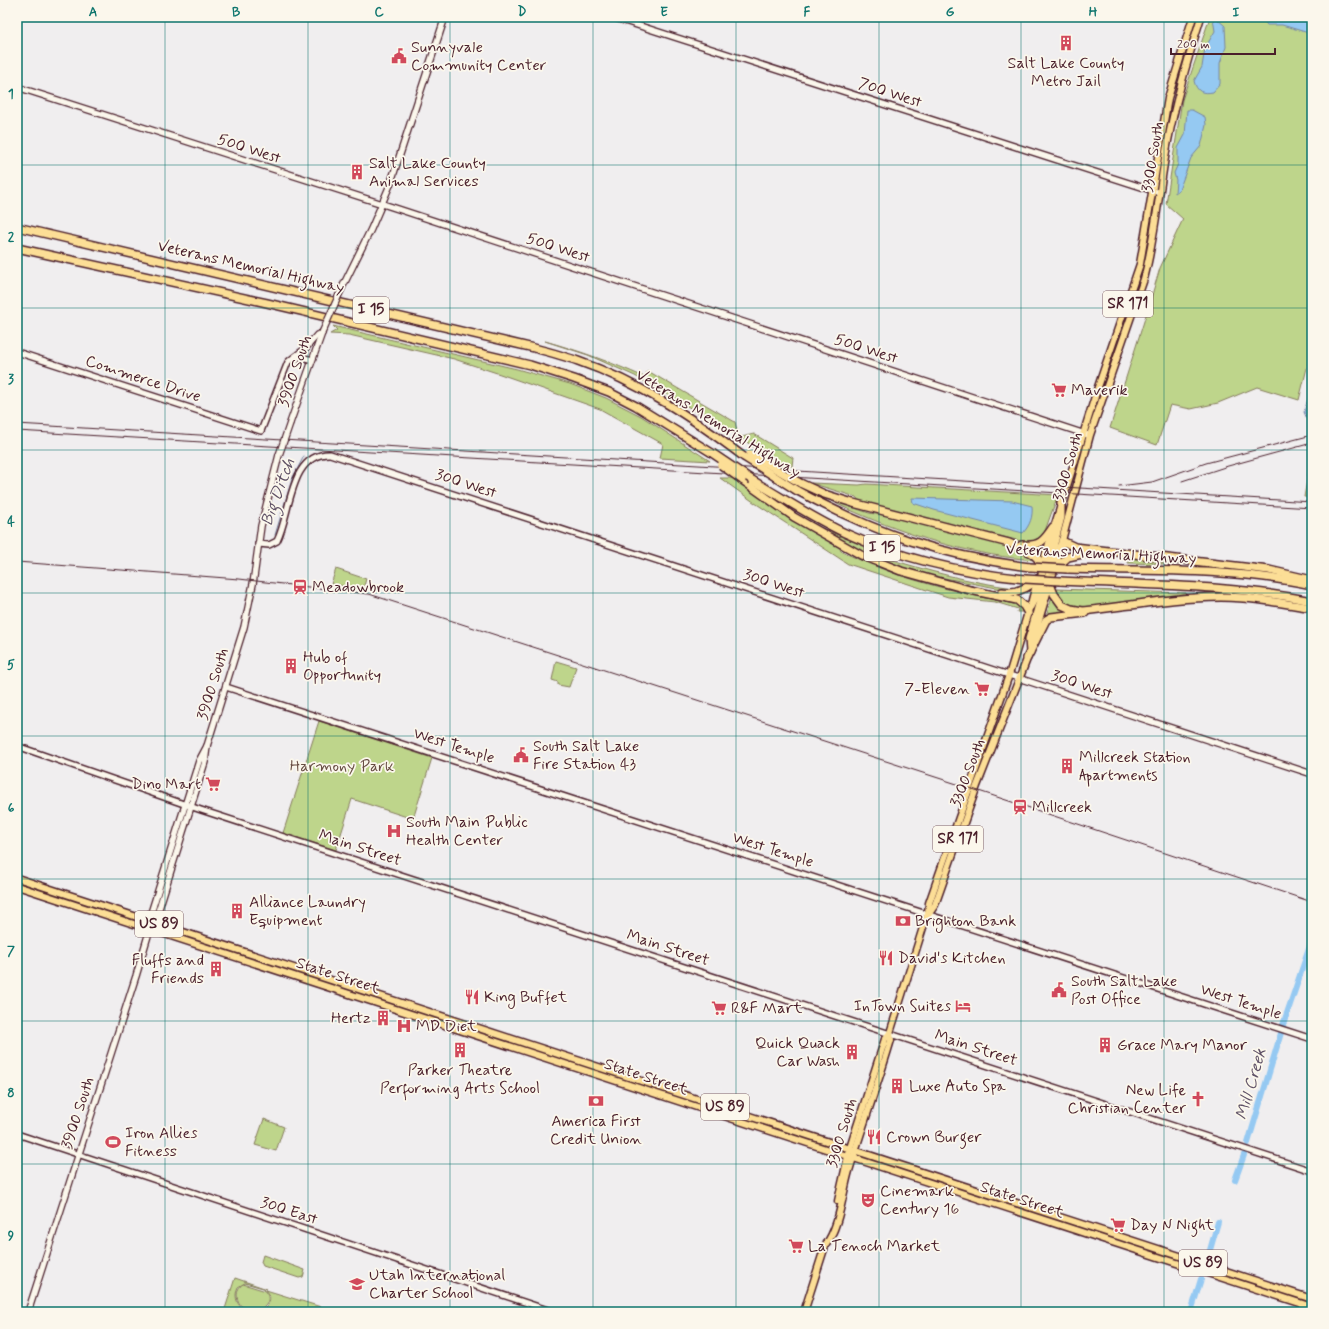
<svg xmlns="http://www.w3.org/2000/svg" width="1329" height="1329" font-family="Mynerve,sans-serif">
	<style>
		.green { fill: #bed58b; stroke: #847a5b }
		.water { fill: #95c9f2; stroke: #7785a2 }
		.lines { fill: none; stroke-linecap: round; stroke-linejoin: round }
		.stream { stroke: #7785a2; stroke-width: 1 }
		.river { stroke: #95c9f2; stroke-width: 6 }
		.tertiary-casing { stroke: #4a1f2b; stroke-width: 8 }
		.secondary-casing { stroke: #4a1f2b; stroke-width: 8 }
		.primary-casing { stroke: #4a1f2b; stroke-width: 9 }
		.motorway-casing { stroke: #4a1f2b; stroke-width: 10 }
		.tertiary { stroke: #fbf7ec; stroke-width: 5 }
		.secondary { stroke: #fbf7ec; stroke-width: 5.5 }
		.primary { stroke: #fcde96; stroke-width: 6 }
		.motorway { stroke: #fcde96; stroke-width: 7 }
		.tram { stroke: #4a1f2b; stroke-width: 1 }
		.rail { stroke: #4a1f2b; stroke-width: 1 }
		.secondary-bridge-casing { stroke: #4a1f2b; stroke-width: 8; stroke-linecap: butt }
		.motorway-bridge-casing { stroke: #4a1f2b; stroke-width: 10; stroke-linecap: butt }
		.secondary-bridge { stroke: #fbf7ec; stroke-width: 5.5 }
		.motorway-bridge { stroke: #fcde96; stroke-width: 7 }
		.grid { fill: none; stroke: #0f766e; stroke-width: 1; stroke-opacity: 0.55 }
		.labels { text-anchor: middle; dominant-baseline: central; stroke-width: 3.5; stroke-linejoin: round; paint-order: stroke }
		.shield { fill: #fbf7ec; stroke: #7f6065; stroke-width: 1 }
		.shield-label { font-size: 15px; font-weight: bold; fill: #4a1f2b }
		.poi-label { font-size: 16px; fill: #4a1f2b; stroke: #fbf7ec; text-anchor: start }
		.street-label { font-size: 16px; fill: #4a1f2b; stroke: #fbf7ec }
		.park-label { font-size: 16px; fill: #674c43; stroke: #fbf7ec }
		.water-label { font-size: 17px; font-style: italic; fill: #605267; stroke: #fbf7ec }
		.neatline { fill: none; stroke: #0f766e; stroke-width: 1.5 }
		.grid-label { font-size: 13px; text-anchor: middle; font-weight: bold; fill: #0f766e }
	</style>
	<rect width="100%" height="100%" fill="#f0eeef"/>
	<filter id="ink" filterUnits="userSpaceOnUse"><feTurbulence type="fractalNoise" baseFrequency=".025" numOctaves="2"/><feDisplacementMap in="SourceGraphic" scale="8" xChannelSelector="R" yChannelSelector="G"/><feConvolveMatrix kernelMatrix="1 2 1 2 8 2 1 2 1" color-interpolation-filters="sRGB"/></filter>
	<g filter="url(#ink)">
		<!-- green -->
		<g class="green">
			<polygon points="1210,17 1304,17 1312,20 1312,348 1299,400 1257,387 1218,403 1191,409 1170,405 1157,445 1110,428 1146,315 1160,268 1183,219 1166,204 1182,100"/>
			<polygon points="333,326 517,369 570,384 606,398 641,416 710,461 660,458 663,444 600,409 500,374 454,359 349,335 330,334 337,330"/>
			<path d="M545,341C580,351 611,362 644,377L648,371L735,422L738,435L742,437L754,434L793,458L792,466L779,465L737,435L635,376L588,355Z"/>
			<polygon points="1311,458 1312,497 1304,497"/>
			<path d="M720,478H735L791,519L840,548L841,551C898,579 952,591 1014,604V602L1020,606L1023,612H1017L1018,609L995,602L948,597L848,564L755,503Z"/>
			<polygon points="811,483 859,485 866,484 1058,495 1042,539 1029,543 860,502 856,497"/>
			<path d="M829,499L869,513L889,516L1019,549L1027,552L1035,560C977,556 918,539 864,516C853,511 839,506 829,499Z"/>
			<path d="M822,528L886,556V558C928,571 969,582 1014,588L1016,586H1023L1007,590L913,572L874,557L821,530Z"/>
			<polygon points="1129,558 1204,565 1128,563"/>
			<polygon points="336,569 366,579 363,589 331,584"/>
			<polygon points="1055,589 1186,593 1186,595 1081,607 1066,603"/>
			<polygon points="1052,597 1071,612 1046,617"/>
			<polygon points="556,661 576,667 569,687 558,685 558,682 552,680"/>
			<polygon points="319,721 432,758 413,819 352,799 336,850 283,833"/>
			<polygon points="264,1119 284,1127 276,1151 255,1145"/>
			<polygon points="263,1255 305,1270 303,1277 299,1278 263,1266 261,1262"/>
			<path d="M235,1278L267,1289L245,1283L238,1287C233,1298 238,1308 249,1312H224Z"/>
			<path d="M243,1284L266,1291C278,1312 238,1320 237,1295C237,1290 239,1287 243,1284Z"/>
			<path d="M266,1290L321,1307L319,1312H259C268,1308 274,1298 266,1290Z"/>
		</g>
		<!-- water -->
		<g class="water">
			<polygon points="1261,17 1300,17 1312,24 1312,34 1282,25 1267,25"/>
			<path d="M1216,18L1225,26L1226,47L1220,63V84L1213,92C1202,94 1197,92 1194,81L1202,67L1205,48L1215,31L1213,19Z"/>
			<polygon points="1187,110 1192,110 1205,117 1206,125 1201,146 1191,158 1179,190 1175,193 1176,180 1174,173 1178,164 1178,148 1185,135"/>
			<polygon points="1312,385 1312,420 1307,419 1304,412"/>
			<path d="M912,498L1012,501L1032,506C1033,517 1030,525 1023,533L934,510L913,503Z"/>
		</g>
		<g class="lines">
			<!-- stream -->
			<polyline class="stream" points="275,535 292,479 304,456"/>
			<!-- river -->
			<g class="river">
				<polyline points="1283,1025 1312,940"/>
				<polyline points="1248,1143 1281,1033"/>
				<polyline points="1235,1180 1244,1155"/>
				<polyline points="1208,1257 1218,1222"/>
				<polyline points="1191,1312 1201,1279"/>
			</g>
			<!-- tertiary casing -->
			<g class="tertiary-casing">
				<g id="tertiary">
					<polyline points="612,17 1160,193"/>
					<path d="M17,352L261,431L288,362C295,355 303,357 312,360"/>
					<path d="M258,544L269,545L277,541C291,514 289,453 330,454L1009,675"/>
					<polyline points="226,687 1312,1039"/>
					<polyline points="17,746 201,810 1312,1171"/>
					<polyline points="17,1134 554,1312"/>
				</g>
			</g>
			<!-- secondary casing -->
			<g class="secondary-casing">
				<g id="secondary">
					<polyline points="17,87 392,207 1088,435"/>
					<polyline points="342,288 371,229 390,185 445,17"/>
					<polyline points="293,358 305,349 317,335 322,333"/>
					<polyline points="290,423 322,333"/>
					<polyline points="1009,675 1312,774"/>
					<polyline points="152,922 156,918 205,762 207,746 244,627 253,584 261,526 279,455"/>
					<polyline points="28,1312 136,976 152,922 150,916 199,761 207,746"/>
				</g>
			</g>
			<!-- primary casing -->
			<g class="primary-casing">
				<g id="primary">
					<polyline points="1041,569 1097,390 1140,264 1168,98 1193,17"/>
					<polyline points="1032,600 1038,578"/>
					<path d="M1033,640L1055,567L1090,435L1144,279C1156,234 1159,187 1168,141C1176,98 1188,58 1201,17"/>
					<polyline points="17,878 1312,1299"/>
					<polyline points="17,886 1312,1307"/>
					<polyline points="928,913 929,903 1009,675 1029,609"/>
					<polyline points="838,1201 850,1148 885,1039 890,1033"/>
					<path d="M804,1312L825,1246C840,1226 842,1195 849,1171C862,1127 878,1084 891,1040L890,1033L926,918L935,905L977,786L1029,654"/>
				</g>
			</g>
			<!-- motorway casing -->
			<g class="motorway-casing">
				<g id="motorway">
					<path d="M17,227L534,348C549,352 564,356 578,361C639,382 694,419 744,457"/>
					<polyline points="17,248 267,303 530,365 574,379 609,392 636,406 712,453"/>
					<polyline points="742,480 794,517 861,555 901,571 970,590 1017,600 1024,606 1028,613"/>
					<path d="M752,480C783,498 813,518 845,533C902,559 964,573 1025,579"/>
					<polyline points="800,483 824,494 853,503 1009,543 1032,553 1038,559 1042,570 1043,591 1029,639 1030,652"/>
					<path d="M796,490C875,533 941,556 1030,567"/>
					<path d="M1061,502V517L1049,562L1050,584L1054,594L1062,605L1071,609L1083,611C1129,606 1175,597 1221,597C1251,597 1282,603 1312,608"/>
					<polyline points="1062,541 1075,547 1269,570 1312,580"/>
					<path d="M1022,545C1039,547 1044,541 1053,527"/>
					<polyline points="1051,563 1061,545"/>
					<path d="M1067,569C1149,571 1232,568 1312,585"/>
					<polyline points="1052,571 1068,557 1091,552"/>
					<path d="M1060,581C1144,585 1229,584 1312,601"/>
					<path d="M1002,592C1018,594 1030,587 1041,577"/>
					<polyline points="1030,607 1042,584"/>
					<polyline points="1027,658 1046,620 1051,617 1085,613"/>
				</g>
			</g>
			<!-- tertiary -->
			<use href="#tertiary" class="tertiary"/>
			<!-- secondary -->
			<use href="#secondary" class="secondary"/>
			<!-- primary -->
			<use href="#primary" class="primary"/>
			<!-- motorway -->
			<use href="#motorway" class="motorway"/>
			<!-- tram -->
			<polyline class="tram" points="17,562 239,579 369,594 991,795 1312,902"/>
			<!-- rail -->
			<g class="rail">
				<polyline points="17,424 1312,502"/>
				<polyline points="17,431 1312,508"/>
				<polyline points="1182,481 1228,466 1312,443"/>
				<polyline points="1119,486 1152,482 1206,463 1312,435"/>
			</g>
			<!-- secondary-bridge casing -->
			<g class="secondary-bridge-casing">
				<g id="secondary-bridge">
					<polyline points="322,333 342,288"/>
					<polyline points="279,455 290,423"/>
				</g>
			</g>
			<!-- motorway-bridge casing -->
			<g class="motorway-bridge-casing">
				<g id="motorway-bridge">
					<polyline points="712,453 752,480"/>
					<polyline points="750,454 800,483"/>
					<polyline points="744,457 796,490"/>
					<polyline points="721,465 742,480"/>
					<polyline points="1030,567 1067,569"/>
					<polyline points="1025,579 1060,581"/>
				</g>
			</g>
			<!-- secondary-bridge -->
			<use href="#secondary-bridge" class="secondary-bridge"/>
			<!-- motorway-bridge -->
			<use href="#motorway-bridge" class="motorway-bridge"/>
		</g>
	</g>
	<!-- grid -->
	<path class="grid" d="M165,17V1312M308,17V1312M450,17V1312M593,17V1312M736,17V1312M879,17V1312M1021,17V1312M1164,17V1312M17,165H1312M17,308H1312M17,450H1312M17,593H1312M17,736H1312M17,879H1312M17,1021H1312M17,1164H1312"/>
	<!-- icons -->
	<defs>
		<g id="building-bare" transform="scale(1.2)"><path d="M-4-6H4V6H1V3H-1V6H-4ZM-2.5-4.3h1.7v1.8h-1.7ZM.8-4.3h1.7v1.8H.8ZM-2.5-1h1.7V.8h-1.7ZM.8-1h1.7V.8H.8Z" fill="#d1495b" stroke="#fbf7ec" stroke-width="2.5" paint-order="stroke"/></g>
		<g id="civic-bare" transform="scale(1.2)"><path d="M-.6-6.5H3V-4.5H.6V-3L4-1V1h2V6H-6V1h2V-1L-.6-3ZM-1.2 2.5V6h2.4V2.5Z" fill="#d1495b" stroke="#fbf7ec" stroke-width="2.5" paint-order="stroke"/></g>
		<g id="supermarket-bare" transform="scale(1.2)"><path d="M-6-5.5h2.5l.6 2H6L4.5 2H-2.5L-4.4-4H-6ZM-1.5 3.2a1.3 1.3 0 1 0 .1 0ZM3 3.2a1.3 1.3 0 1 0 .1 0Z" fill="#d1495b" stroke="#fbf7ec" stroke-width="2.5" paint-order="stroke"/></g>
		<g id="station-bare" transform="scale(1.2)"><path d="M-3-6H3Q5-6 5-4V2Q5 4 3 4L4.5 6H3L1.5 4h-3L-3 6H-4.5L-3 4Q-5 4-5 2V-4Q-5-6-3-6ZM-3.5-4v3h7v-3ZM-3.5 1v1.5H-2V1ZM2 1v1.5H3.5V1Z" fill="#d1495b" stroke="#fbf7ec" stroke-width="2.5" paint-order="stroke"/></g>
		<g id="hospital-bare" transform="scale(1.2)"><path d="M-5-5h3v3.5h4V-5h3V5h-3V1.5h-4V5h-3Z" fill="#d1495b" stroke="#fbf7ec" stroke-width="2.5" paint-order="stroke"/></g>
		<g id="bank-bare" transform="scale(1.2)"><path d="M-6-4H6V4H-6ZM0-2.3a2.3 2.3 0 1 0 0 4.6a2.3 2.3 0 1 0 0-4.6Z" fill="#d1495b" stroke="#fbf7ec" stroke-width="2.5" paint-order="stroke"/></g>
		<g id="restaurant-bare" transform="scale(1.2)"><path d="M-5-6h1v4h1v-4h1v4h1v-4h1v5L-1.5 .5V6h-2V.5L-5-1ZM5-6V6H3V1.5H1.5Q1.5-4 5-6Z" fill="#d1495b" stroke="#fbf7ec" stroke-width="2.5" paint-order="stroke"/></g>
		<g id="hotel-bare" transform="scale(1.2)"><path d="M-6-4.5h1.5V1H6V5H4.5V3h-9V5H-6ZM-4 0a1.8 1.8 0 1 1 3.6 0ZM.5 0V-2.5h3Q6-2.5 6 0Z" fill="#d1495b" stroke="#fbf7ec" stroke-width="2.5" paint-order="stroke"/></g>
		<g id="church-bare" transform="scale(1.2)"><path d="M-1.2-6h2.4v3.5h3.3v2.4h-3.3V6h-2.4V-.1h-3.3v-2.4h3.3Z" fill="#d1495b" stroke="#fbf7ec" stroke-width="2.5" paint-order="stroke"/></g>
		<g id="stadium-bare" transform="scale(1.2)"><path d="M0-5a6.5 5 0 1 0 0 10a6.5 5 0 1 0 0-10ZM-3.5-1.8h7v3.6h-7Z" fill="#d1495b" stroke="#fbf7ec" stroke-width="2.5" paint-order="stroke"/></g>
		<g id="theatre-bare" transform="scale(1.2)"><path d="M-5-5.5Q0-4 5-5.5V0Q5 5 0 6Q-5 5-5 0ZM-3.3-2.5H-1v1.5H-3.3ZM1-2.5H3.3v1.5H1ZM-2.8 1Q0 5.5 2.8 1Z" fill="#d1495b" stroke="#fbf7ec" stroke-width="2.5" paint-order="stroke"/></g>
		<g id="school-bare" transform="scale(1.2)"><path d="M0-5L7-2L0 1L-7-2ZM-4 1L0 2.5L4 1V4Q0 6-4 4Z" fill="#d1495b" stroke="#fbf7ec" stroke-width="2.5" paint-order="stroke"/></g>
	</defs>
	<g fill-rule="evenodd">
		<use href="#building-bare" x="1066" y="43"/>
		<use href="#civic-bare" x="399" y="56"/>
		<use href="#building-bare" x="357" y="172"/>
		<use href="#supermarket-bare" x="1059" y="390"/>
		<use href="#station-bare" x="300" y="587"/>
		<use href="#building-bare" x="291" y="666"/>
		<use href="#supermarket-bare" x="982" y="689"/>
		<use href="#civic-bare" x="521" y="755"/>
		<use href="#building-bare" x="1067" y="766"/>
		<use href="#supermarket-bare" x="213" y="784"/>
		<use href="#station-bare" x="1020" y="807"/>
		<use href="#hospital-bare" x="394" y="831"/>
		<use href="#building-bare" x="237" y="911"/>
		<use href="#bank-bare" x="903" y="921"/>
		<use href="#restaurant-bare" x="886" y="958"/>
		<use href="#building-bare" x="216" y="969"/>
		<use href="#civic-bare" x="1059" y="990"/>
		<use href="#restaurant-bare" x="472" y="997"/>
		<use href="#hotel-bare" x="963" y="1006"/>
		<use href="#supermarket-bare" x="719" y="1008"/>
		<use href="#building-bare" x="383" y="1018"/>
		<use href="#hospital-bare" x="404" y="1026"/>
		<use href="#building-bare" x="1105" y="1045"/>
		<use href="#building-bare" x="460" y="1050"/>
		<use href="#building-bare" x="852" y="1052"/>
		<use href="#building-bare" x="897" y="1086"/>
		<use href="#church-bare" x="1198" y="1099"/>
		<use href="#bank-bare" x="596" y="1101"/>
		<use href="#restaurant-bare" x="874" y="1137"/>
		<use href="#stadium-bare" x="113" y="1142"/>
		<use href="#theatre-bare" x="868" y="1200"/>
		<use href="#supermarket-bare" x="1118" y="1225"/>
		<use href="#supermarket-bare" x="796" y="1246"/>
		<use href="#school-bare" x="357" y="1284"/>
	</g>
	<g class="labels">
		<!-- shield labels -->
		<g class="shield">
			<rect x="1103" y="291" width="50" height="26" rx="3"/>
			<rect x="353" y="297" width="36" height="26" rx="3"/>
			<rect x="864" y="535" width="36" height="26" rx="3"/>
			<rect x="933" y="826" width="50" height="26" rx="3"/>
			<rect x="135" y="911" width="48" height="26" rx="3"/>
			<rect x="701" y="1094" width="48" height="26" rx="3"/>
			<rect x="1179" y="1250" width="48" height="26" rx="3"/>
		</g>
		<g class="shield-label">
			<text x="1128" y="304">SR 171</text>
			<text x="371" y="310">I 15</text>
			<text x="882" y="548">I 15</text>
			<text x="958" y="839">SR 171</text>
			<text x="159" y="924">US 89</text>
			<text x="725" y="1107">US 89</text>
			<text x="1203" y="1263">US 89</text>
		</g>
		<!-- poi labels -->
		<g class="poi-label">
			<text x="411" y="47">Sunnyvale<tspan x="411" dy="18">Community Center</tspan></text>
			<text x="1066" y="63" text-anchor="middle">Salt Lake County<tspan x="1066" dy="18">Metro Jail</tspan></text>
			<text x="369" y="163">Salt Lake County<tspan x="369" dy="18">Animal Services</tspan></text>
			<text x="1071" y="390">Maverik</text>
			<text x="312" y="587">Meadowbrook</text>
			<text x="303" y="657">Hub of<tspan x="303" dy="18">Opportunity</tspan></text>
			<text x="970" y="689" text-anchor="end">7-Eleven</text>
			<text x="533" y="746">South Salt Lake<tspan x="533" dy="18">Fire Station 43</tspan></text>
			<text x="1079" y="757">Millcreek Station<tspan x="1079" dy="18">Apartments</tspan></text>
			<text x="201" y="784" text-anchor="end">Dino Mart</text>
			<text x="1032" y="807">Millcreek</text>
			<text x="406" y="822">South Main Public<tspan x="406" dy="18">Health Center</tspan></text>
			<text x="249" y="902">Alliance Laundry<tspan x="249" dy="18">Equipment</tspan></text>
			<text x="915" y="921">Brighton Bank</text>
			<text x="898" y="958">David's Kitchen</text>
			<text x="204" y="960" text-anchor="end">Fluffs and<tspan x="204" dy="18">Friends</tspan></text>
			<text x="1071" y="981">South Salt Lake<tspan x="1071" dy="18">Post Office</tspan></text>
			<text x="484" y="997">King Buffet</text>
			<text x="951" y="1006" text-anchor="end">InTown Suites</text>
			<text x="731" y="1008">R&amp;F Mart</text>
			<text x="371" y="1018" text-anchor="end">Hertz</text>
			<text x="416" y="1026">MD Diet</text>
			<text x="840" y="1043" text-anchor="end">Quick Quack<tspan x="840" dy="18">Car Wash</tspan></text>
			<text x="1117" y="1045">Grace Mary Manor</text>
			<text x="460" y="1070" text-anchor="middle">Parker Theatre<tspan x="460" dy="18">Performing Arts School</tspan></text>
			<text x="909" y="1086">Luxe Auto Spa</text>
			<text x="1186" y="1090" text-anchor="end">New Life<tspan x="1186" dy="18">Christian Center</tspan></text>
			<text x="596" y="1121" text-anchor="middle">America First<tspan x="596" dy="18">Credit Union</tspan></text>
			<text x="125" y="1133">Iron Allies<tspan x="125" dy="18">Fitness</tspan></text>
			<text x="886" y="1137">Crown Burger</text>
			<text x="880" y="1191">Cinemark<tspan x="880" dy="18">Century 16</tspan></text>
			<text x="1130" y="1225">Day N Night</text>
			<text x="808" y="1246">La Tenoch Market</text>
			<text x="369" y="1275">Utah International<tspan x="369" dy="18">Charter School</tspan></text>
		</g>
		<!-- street labels -->
		<g class="street-label">
			<text transform="translate(890 93) rotate(18)">700 West</text>
			<text transform="translate(249 149) rotate(18)">500 West</text>
			<text transform="translate(1153 157) rotate(-81)">3300 South</text>
			<text transform="translate(558 248) rotate(18)">500 West</text>
			<text transform="translate(251 267) rotate(13)">Veterans Memorial Highway</text>
			<text transform="translate(866 349) rotate(18)">500 West</text>
			<text transform="translate(295 371) rotate(-71)">3900 South</text>
			<text transform="translate(143 379) rotate(18)">Commerce Drive</text>
			<text transform="translate(718 424) rotate(32)">Veterans Memorial Highway</text>
			<text transform="translate(1068 467) rotate(-74)">3300 South</text>
			<text transform="translate(466 484) rotate(18)">300 West</text>
			<text transform="translate(1101 554) rotate(3)">Veterans Memorial Highway</text>
			<text transform="translate(774 584) rotate(18)">300 West</text>
			<text transform="translate(213 684) rotate(-73)">3900 South</text>
			<text transform="translate(1082 685) rotate(18)">300 West</text>
			<text transform="translate(454 746) rotate(18)">West Temple</text>
			<text transform="translate(968 773) rotate(-69)">3300 South</text>
			<text transform="translate(360 848) rotate(18)">Main Street</text>
			<text transform="translate(773 850) rotate(18)">West Temple</text>
			<text transform="translate(668 948) rotate(18)">Main Street</text>
			<text transform="translate(338 976) rotate(18)">State Street</text>
			<text transform="translate(1241 1002) rotate(18)">West Temple</text>
			<text transform="translate(976 1048) rotate(18)">Main Street</text>
			<text transform="translate(646 1077) rotate(18)">State Street</text>
			<text transform="translate(78 1113) rotate(-72)">3900 South</text>
			<text transform="translate(842 1133) rotate(-73)">3300 South</text>
			<text transform="translate(1022 1200) rotate(18)">State Street</text>
			<text transform="translate(289 1211) rotate(18)">300 East</text>
		</g>
		<!-- park labels -->
		<g class="park-label">
			<text x="342" y="766">Harmony Park</text>
		</g>
		<!-- water labels -->
		<g class="water-label">
			<text transform="translate(278 492) rotate(-70)">Big Ditch</text>
			<text transform="translate(1251 1084) rotate(-74)">Mill Creek</text>
		</g>
	</g>
	<!-- margin -->
	<rect width="1329" height="1329" fill="none" stroke="#fbf7ec" stroke-width="44"/>
	<!-- scale -->
	<path d="M1171 48v6h104v-6" fill="none" stroke="#4a1f2b" stroke-width="2"/>
	<text x="1177" y="48" font-size="12" fill="#4a1f2b" stroke="#fbf7ec" stroke-width="3" paint-order="stroke">200 m</text>
	<rect x="22" y="22" width="1285" height="1285" class="neatline"/>
	<g class="grid-label">
		<text x="93" y="16">A</text>
		<text x="236" y="16">B</text>
		<text x="379" y="16">C</text>
		<text x="522" y="16">D</text>
		<text x="664" y="16">E</text>
		<text x="807" y="16">F</text>
		<text x="950" y="16">G</text>
		<text x="1093" y="16">H</text>
		<text x="1236" y="16">I</text>
		<text x="11" y="98">1</text>
		<text x="11" y="241">2</text>
		<text x="11" y="383">3</text>
		<text x="11" y="526">4</text>
		<text x="11" y="669">5</text>
		<text x="11" y="812">6</text>
		<text x="11" y="955">7</text>
		<text x="11" y="1097">8</text>
		<text x="11" y="1240">9</text>
	</g>
</svg>
